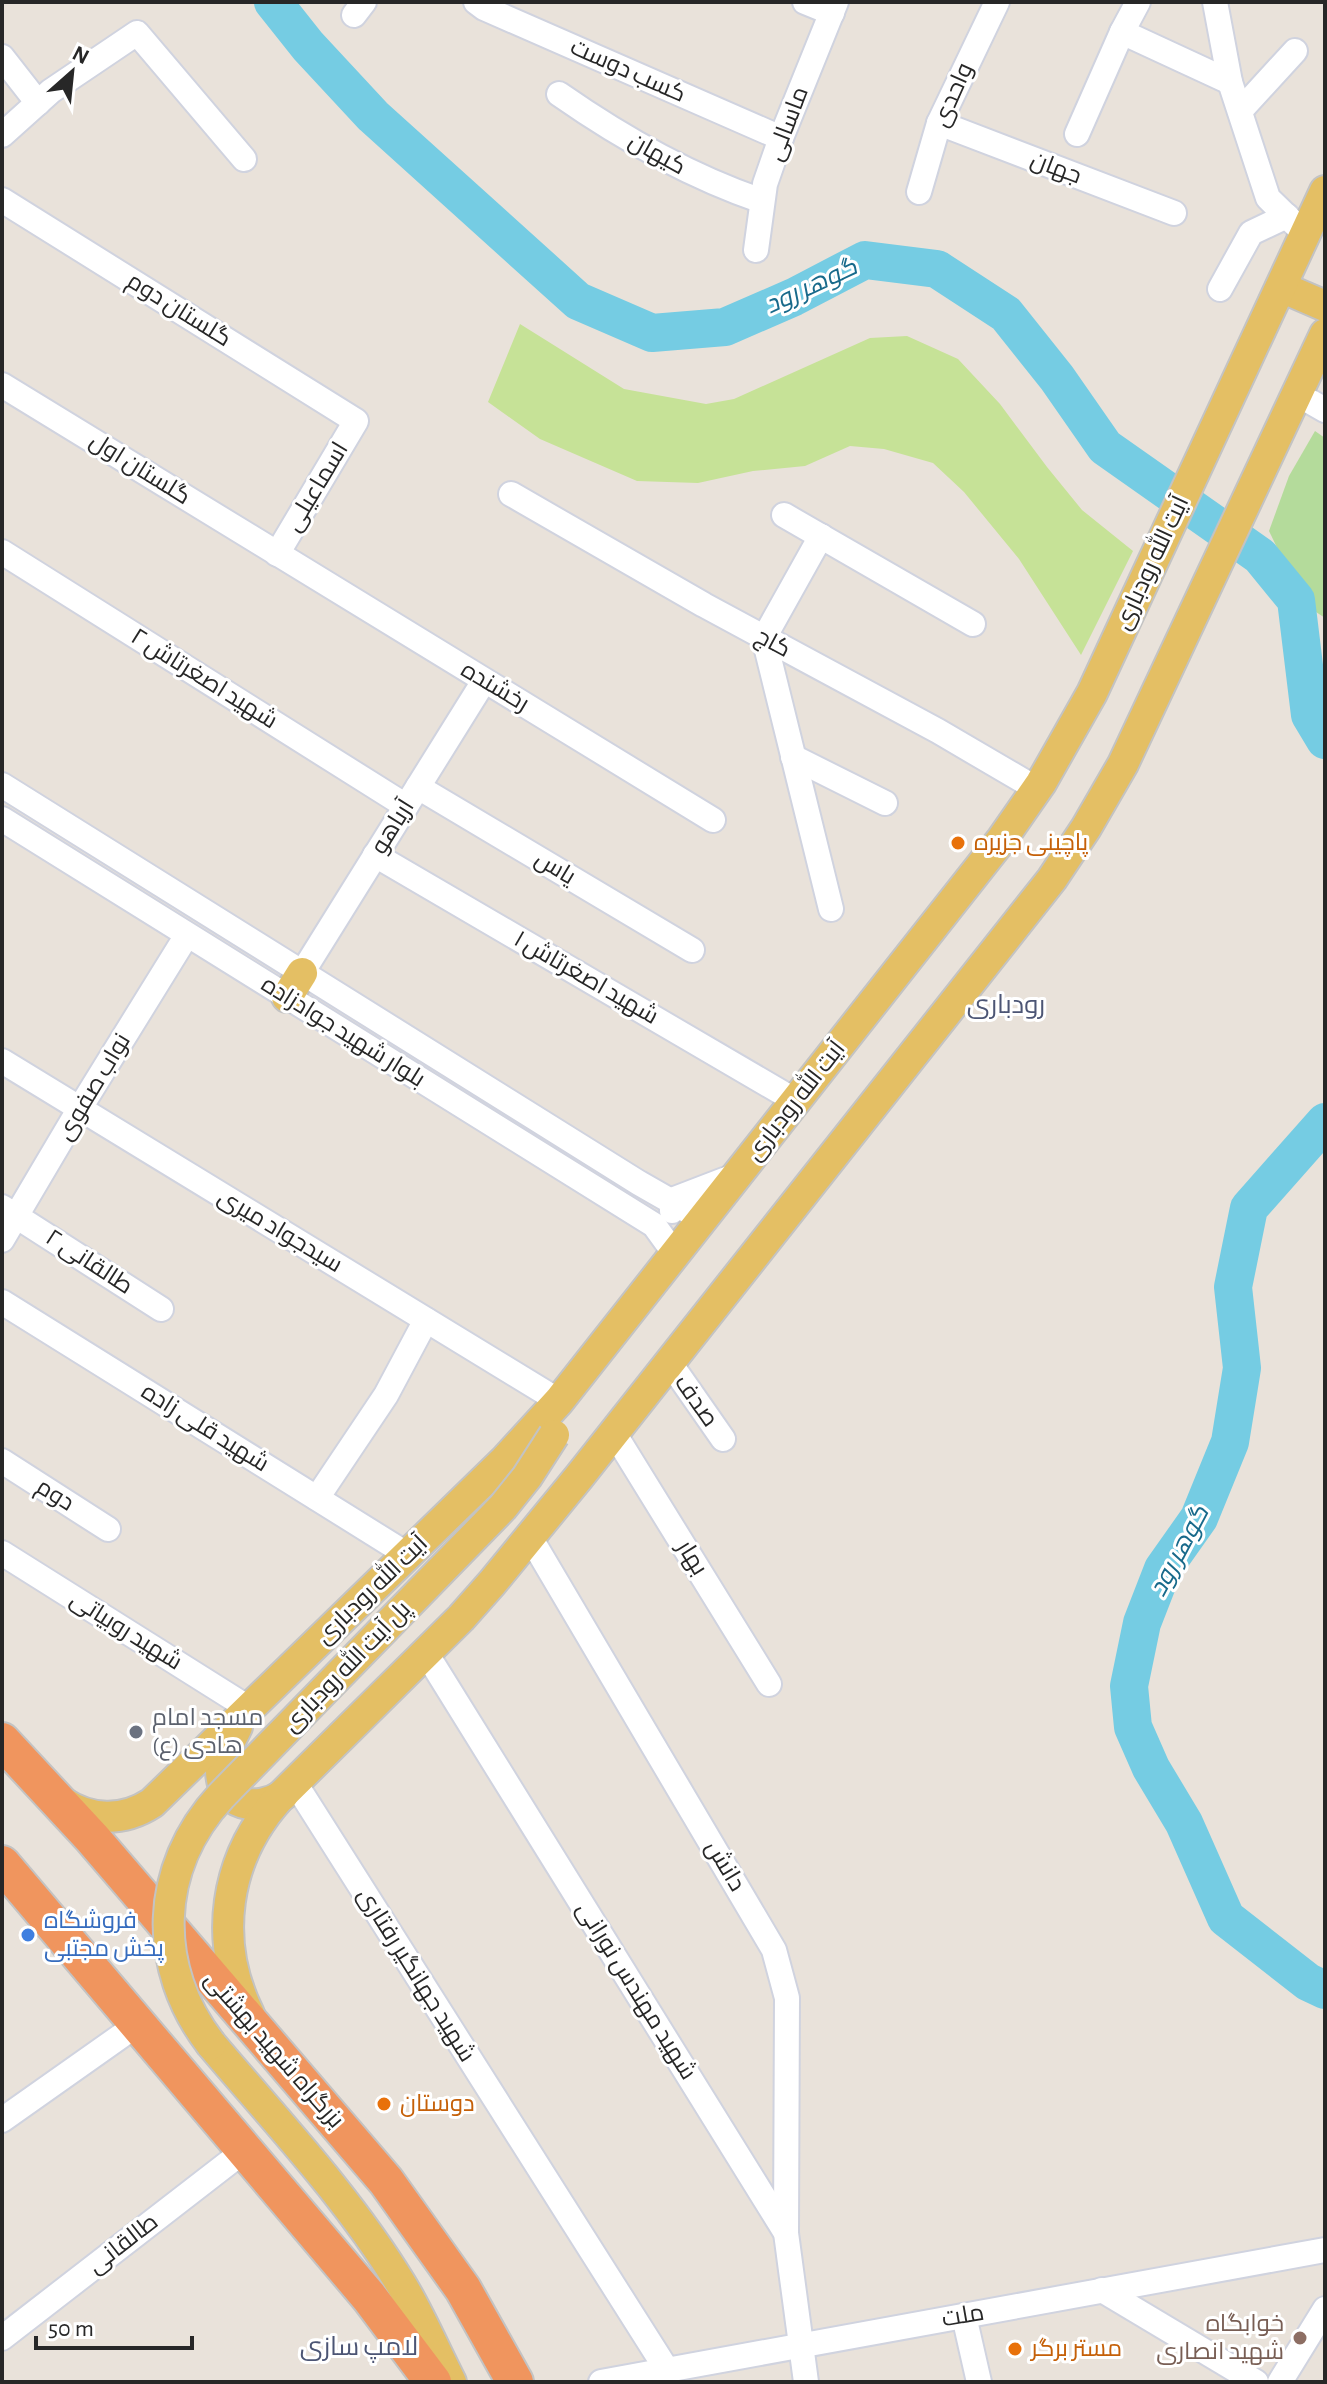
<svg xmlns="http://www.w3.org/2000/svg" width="1327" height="2384" font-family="'Alegreya Sans',Cairo,sans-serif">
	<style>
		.green { fill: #b4db9b }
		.pitch { fill: #c6e297 }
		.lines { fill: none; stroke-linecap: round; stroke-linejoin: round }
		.river { stroke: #75cce3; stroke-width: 38 }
		.minor-casing { stroke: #d0d3df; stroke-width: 28 }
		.major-casing { stroke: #c3c3c3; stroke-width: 34 }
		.highway-casing { stroke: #c3c3c3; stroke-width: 40 }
		.minor { stroke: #fff; stroke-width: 24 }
		.major { stroke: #e4bf64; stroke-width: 30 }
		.highway { stroke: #f0955e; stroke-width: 36 }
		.major-bridge-casing { stroke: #c3c3c3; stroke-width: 34; stroke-linecap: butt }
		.major-bridge { stroke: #e4bf64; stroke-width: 30 }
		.food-dot { fill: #e8710a; stroke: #fff; stroke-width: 3 }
		.worship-dot { fill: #6b7280; stroke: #fff; stroke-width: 3 }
		.shop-dot { fill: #3f7fe0; stroke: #fff; stroke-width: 3 }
		.education-dot { fill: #8d6e63; stroke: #fff; stroke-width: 3 }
		.labels { text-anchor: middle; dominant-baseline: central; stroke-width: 6; stroke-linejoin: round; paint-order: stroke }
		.street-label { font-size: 24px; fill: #272727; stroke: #fff }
		.food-label { font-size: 24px; fill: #c56008; stroke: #fff; text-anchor: start }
		.worship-label { font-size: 24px; fill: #5b616d; stroke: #fff; text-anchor: start }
		.shop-label { font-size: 24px; fill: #366cbe; stroke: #fff; text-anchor: start }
		.education-label { font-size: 24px; fill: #785e54; stroke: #fff; text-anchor: end }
		.water-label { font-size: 26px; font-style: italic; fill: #186a8b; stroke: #fff }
		.neighbourhood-label { font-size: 26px; fill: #4c5574; stroke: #fff }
	</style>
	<rect width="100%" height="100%" fill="#e9e2da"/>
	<!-- green -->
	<polygon class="green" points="1315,431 1325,438 1325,618 1304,604 1269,531 1289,476"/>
	<!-- pitch -->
	<polygon class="pitch" points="520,324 624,389 706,404 734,399 870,338 907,336 958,359 1000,404 1047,467 1082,510 1133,551 1081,655 1019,559 964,492 933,463 884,449 850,446 805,466 753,471 698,483 637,481 540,439 488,402"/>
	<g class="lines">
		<!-- river -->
		<g class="river">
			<polyline points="273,2 308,46 373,116 578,301 652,333 725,327 794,297 865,260 937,269 1006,314 1057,378 1105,447 1260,556 1296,600 1310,715 1325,740"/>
			<polyline points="1325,1122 1249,1208 1233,1287 1242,1368 1230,1442 1199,1518 1163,1569 1142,1623 1129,1686 1133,1727 1151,1768 1184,1823 1226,1918 1308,1982 1325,1990"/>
		</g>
		<!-- minor casing -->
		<g class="minor-casing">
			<g id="minor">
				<polyline points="476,2 484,8 781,138"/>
				<polyline points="805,2 832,13"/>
				<polyline points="1215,2 1230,82 1268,198 1305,234"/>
				<polyline points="354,15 364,2"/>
				<polyline points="1122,32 1230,82"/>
				<polyline points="2,57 38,103"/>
				<path d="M559,94C622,138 689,176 762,201"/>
				<polyline points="1240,111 1295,51"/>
				<polyline points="939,123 1174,213"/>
				<polyline points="1077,134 1122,32 1138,2"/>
				<polyline points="2,135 51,91 137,33 244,159"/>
				<polyline points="919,192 939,123 997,2"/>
				<polyline points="2,200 356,421 277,554"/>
				<polyline points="756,250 765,184 781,138 836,2"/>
				<polyline points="1220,289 1251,233 1287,216"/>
				<polyline points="2,385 713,820"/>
				<polyline points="1311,402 1325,410"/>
				<polyline points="511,494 704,605 938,731 1037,789"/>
				<polyline points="784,515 973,624"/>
				<polyline points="821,536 764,638 831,909"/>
				<polyline points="2,552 406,806"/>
				<polyline points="793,757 885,803"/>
				<polyline points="2,785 639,1183 702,1219"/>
				<polyline points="418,787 692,950"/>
				<polyline points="2,819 654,1225 675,1254"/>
				<polyline points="375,855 796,1101"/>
				<polyline points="302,973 484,681"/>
				<polyline points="2,1061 559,1401"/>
				<polyline points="2,1207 161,1309"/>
				<polyline points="672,1211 672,1200 737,1175"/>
				<polyline points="2,1240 80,1108 187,935"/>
				<polyline points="2,1302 408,1555"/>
				<polyline points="670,1363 723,1439"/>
				<polyline points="614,1433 769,1684"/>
				<polyline points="2,1461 108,1529"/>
				<polyline points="317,1498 386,1395 426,1320"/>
				<polyline points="530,1537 774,1950 787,1998 786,2233"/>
				<polyline points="2,1553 250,1709"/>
				<polyline points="426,1653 786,2233 806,2382"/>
				<polyline points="295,1783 667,2370"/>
				<polyline points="2,2120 138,2024"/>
				<polyline points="1102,2290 1256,2382"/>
				<polyline points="964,2316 979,2382"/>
				<polyline points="2,2338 245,2150"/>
				<polyline points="601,2382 1325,2250"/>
				<polyline points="1280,2382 1325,2309"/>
			</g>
		</g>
		<!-- major casing -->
		<g class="major-casing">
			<g id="major">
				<polyline points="1281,287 1325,306"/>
				<polyline points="287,997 302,973"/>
				<path d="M237,1727C231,1740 221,1755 221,1770C221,1807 258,1812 283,1795"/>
				<path d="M62,1802C90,1821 123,1822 152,1803L505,1460L559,1401L1002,839L1041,783L1092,693L1325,191"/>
				<path d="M249,2014C213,1941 224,1859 279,1798L461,1618L492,1583L579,1477L1052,879L1086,828L1123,764L1325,334"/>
				<path d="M211,2044C277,2122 348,2197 401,2284C420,2315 434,2349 451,2382"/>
			</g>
		</g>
		<!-- highway casing -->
		<g class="highway-casing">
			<g id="highway">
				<polyline points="2,1741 92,1838 386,2181 463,2289 515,2382"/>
				<polyline points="2,1864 369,2297 433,2382"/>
			</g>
		</g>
		<!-- minor -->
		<use href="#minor" class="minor"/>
		<!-- major -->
		<use href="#major" class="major"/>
		<!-- highway -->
		<use href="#highway" class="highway"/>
		<!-- major-bridge casing -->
		<g class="major-bridge-casing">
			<path id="major-bridge" d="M211,2044C152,1968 154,1868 221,1796L503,1507L527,1477L554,1435"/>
		</g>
		<!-- major-bridge -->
		<use href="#major-bridge" class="major-bridge"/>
	</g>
	<!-- markers -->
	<g class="food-dot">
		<circle cx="958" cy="843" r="8"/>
		<circle cx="384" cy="2104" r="8"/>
		<circle cx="1015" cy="2349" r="8"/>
	</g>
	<circle class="worship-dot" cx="136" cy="1732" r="8"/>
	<circle class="shop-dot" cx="28" cy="1935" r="8"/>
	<circle class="education-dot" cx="1300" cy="2338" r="8"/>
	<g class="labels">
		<!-- street labels -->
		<g class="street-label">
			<text transform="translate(628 71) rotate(24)">کسب دوست</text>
			<text transform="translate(953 95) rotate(-66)">واحدی</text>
			<text transform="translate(788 124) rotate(-69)">ماسالی</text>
			<text transform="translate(657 154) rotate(29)">کیهان</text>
			<text transform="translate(1056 168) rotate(21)">جهان</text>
			<text transform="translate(179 310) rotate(32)">گلستان دوم</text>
			<text transform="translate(140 469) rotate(32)">گلستان اول</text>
			<text transform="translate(317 487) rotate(-59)">اسماعیلی</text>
			<text transform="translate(1152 563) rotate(-65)">آیت الله رودباری</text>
			<text transform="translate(773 643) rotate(28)">کاج</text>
			<text transform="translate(204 679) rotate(32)">شهید اصغرتاش ۲</text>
			<text transform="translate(495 687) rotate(31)">رخشنده</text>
			<text transform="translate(393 827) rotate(-58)">آریاهو</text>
			<text transform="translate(555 868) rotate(31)">یاس</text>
			<text transform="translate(586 978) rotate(30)">شهید اصغرتاش ۱</text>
			<text transform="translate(343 1032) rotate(32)">بلوار شهید جوادزاده</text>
			<text transform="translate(94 1087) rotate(-59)">نواب صفوی</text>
			<text transform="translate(796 1101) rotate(-52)">آیت الله رودباری</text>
			<text transform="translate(280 1231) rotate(31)">سیدجواد میری</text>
			<text transform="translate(89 1262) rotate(33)">طالقانی ۲</text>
			<text transform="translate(696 1401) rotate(55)">صدف</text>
			<text transform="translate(205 1428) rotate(32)">شهید قلی زاده</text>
			<text transform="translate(55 1495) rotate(32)">دوم</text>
			<text transform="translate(692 1558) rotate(58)">بهار</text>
			<text transform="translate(372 1590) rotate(-44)">آیت الله رودباری</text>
			<text transform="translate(126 1631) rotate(32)">شهید روبیاتی</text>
			<text transform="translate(347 1667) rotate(-46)">پل آیت الله رودباری</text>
			<text transform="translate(725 1866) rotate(59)">دانش</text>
			<text transform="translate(416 1975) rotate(58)">شهید جهانگیر رفتاری</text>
			<text transform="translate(636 1991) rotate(58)">شهید مهندس نورانی</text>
			<text transform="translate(274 2050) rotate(49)">بزرگراه شهید بهشتی</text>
			<text transform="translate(123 2244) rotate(-38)">طالقانی</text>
			<text transform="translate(963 2316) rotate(-10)">ملت</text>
		</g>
		<!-- food labels -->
		<g class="food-label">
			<text x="974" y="843">پاچینی جزیره</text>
			<text x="400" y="2104">دوستان</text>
			<text x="1031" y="2349">مستر برگر</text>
		</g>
		<!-- worship labels -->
		<g class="worship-label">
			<text x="152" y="1718">مسجد امام<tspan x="152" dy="28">هادی (ع)</tspan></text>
		</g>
		<!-- shop labels -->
		<g class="shop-label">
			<text x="44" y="1921">فروشگاه<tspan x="44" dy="28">پخش مجتبی</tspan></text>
		</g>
		<!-- education labels -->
		<g class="education-label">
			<text x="1284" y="2324">خوابگاه<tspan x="1284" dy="28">شهید انصاری</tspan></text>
		</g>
		<!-- water labels -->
		<g class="water-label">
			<text transform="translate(811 286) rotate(-25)">گوهر رود</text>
			<text transform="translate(1179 1551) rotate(-62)">گوهر رود</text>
		</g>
		<!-- neighbourhood labels -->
		<g class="neighbourhood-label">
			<text x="1006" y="1005">رودباری</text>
			<text x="359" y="2347">لامپ سازی</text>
		</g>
	</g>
	<!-- border -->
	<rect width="1327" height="2384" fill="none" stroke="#272727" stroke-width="8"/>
	<!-- north arrow -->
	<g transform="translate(72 72) rotate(27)" stroke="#ffffff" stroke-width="6" paint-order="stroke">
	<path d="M0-6L14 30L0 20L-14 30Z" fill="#272727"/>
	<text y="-12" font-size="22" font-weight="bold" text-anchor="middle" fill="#272727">N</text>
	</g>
	<!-- scale -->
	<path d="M36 2336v12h156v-12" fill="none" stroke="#272727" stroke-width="4"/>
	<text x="48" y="2336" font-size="24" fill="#272727" stroke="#ffffff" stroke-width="6" paint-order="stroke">50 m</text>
</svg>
